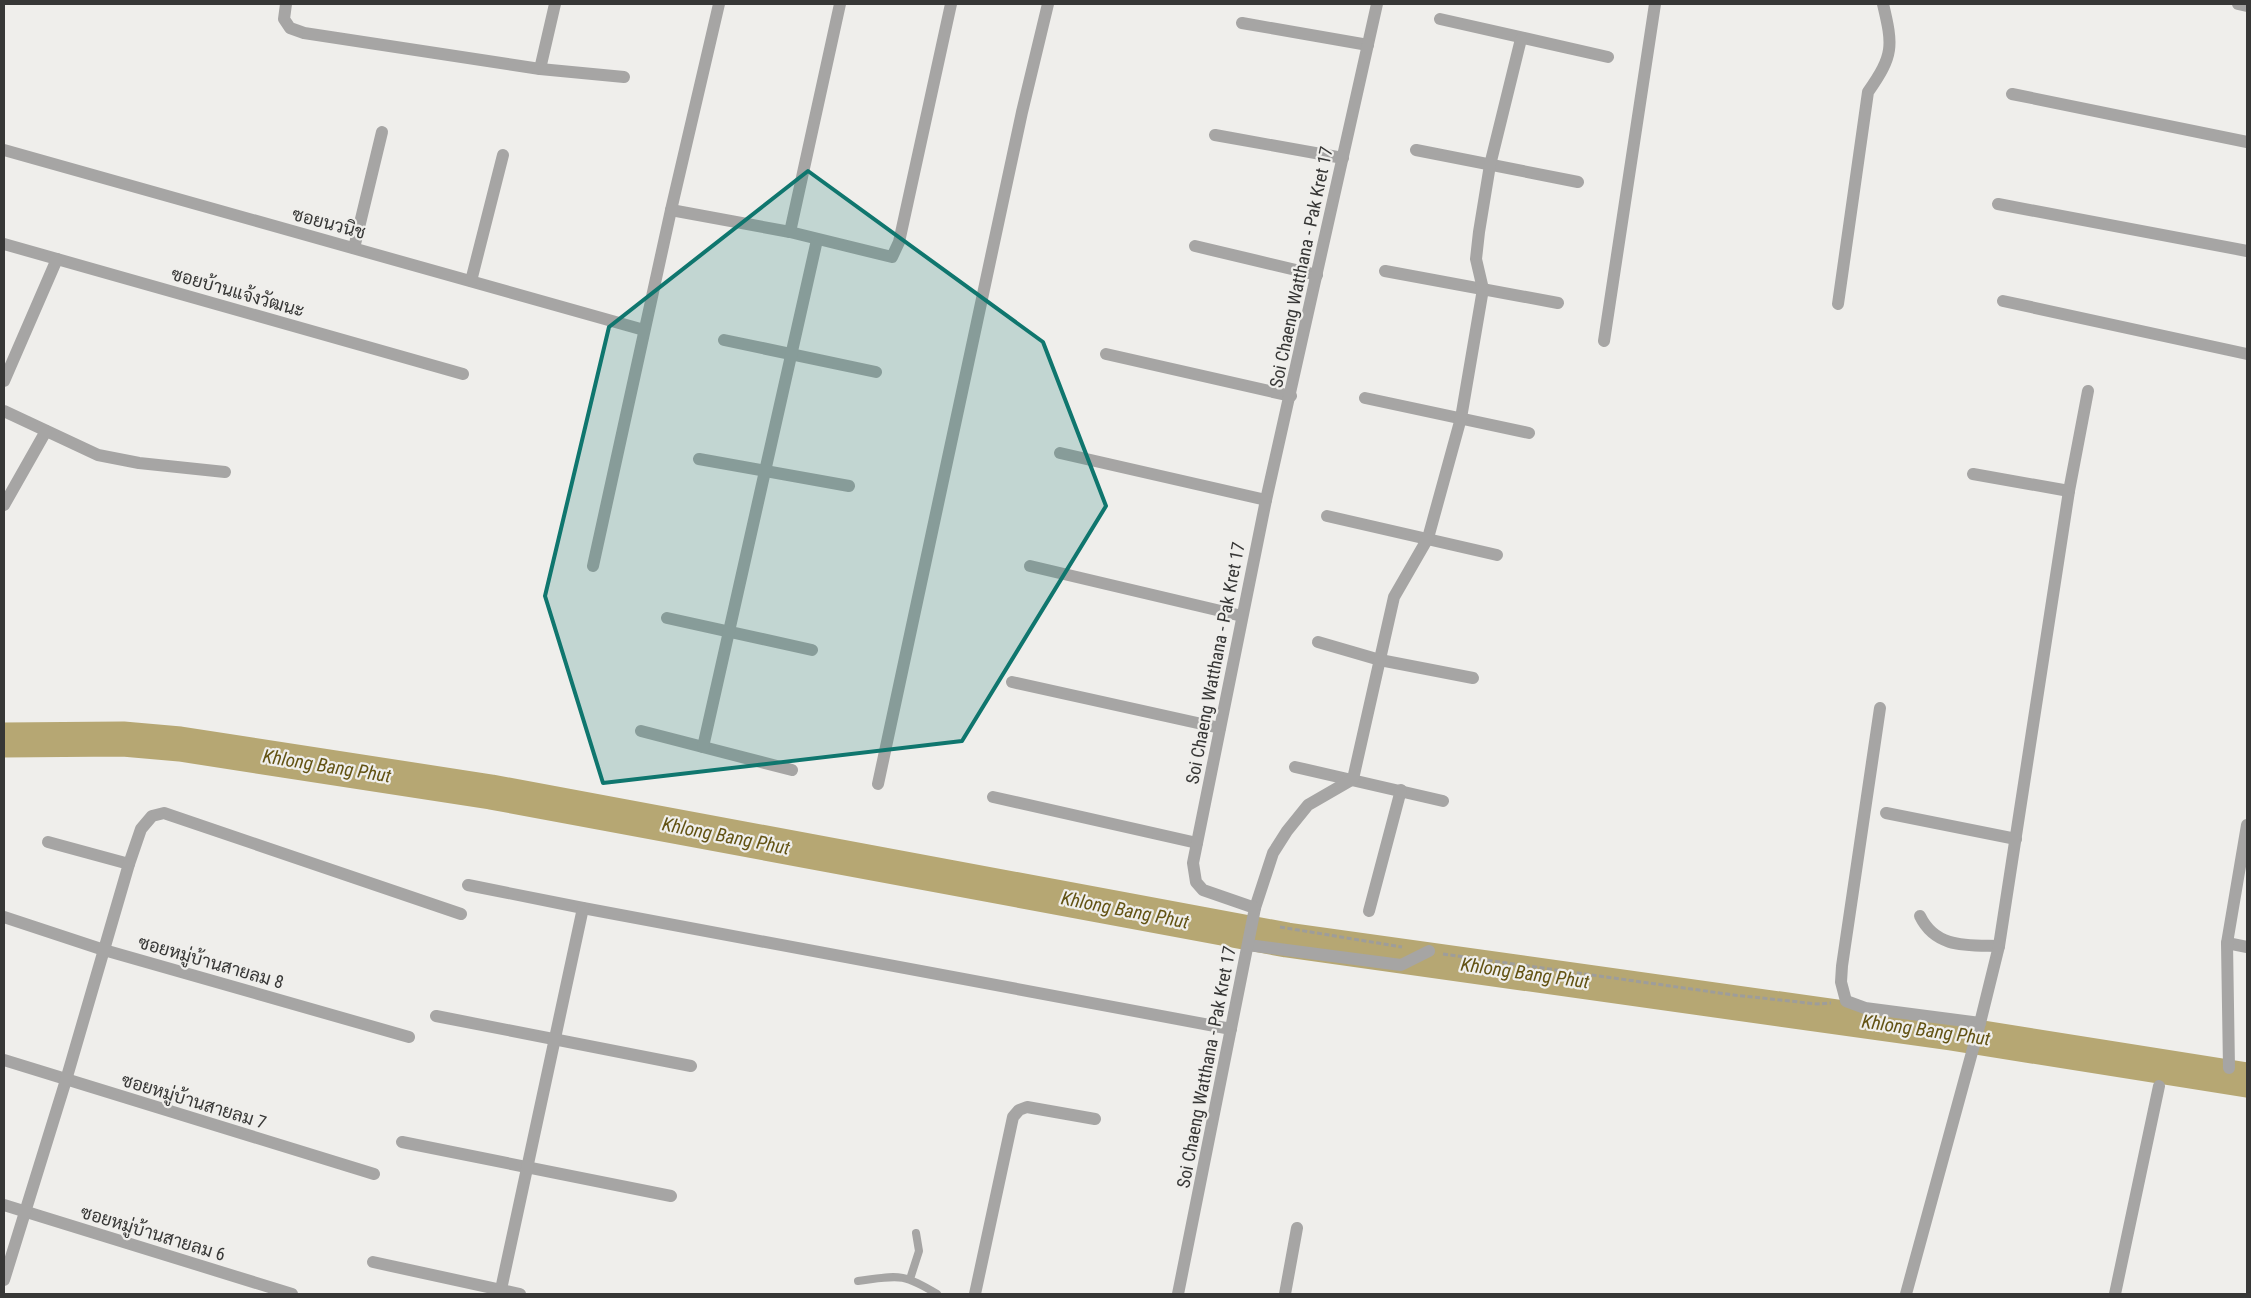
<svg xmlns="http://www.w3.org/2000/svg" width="2251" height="1298" font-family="'Roboto Condensed',Sarabun,sans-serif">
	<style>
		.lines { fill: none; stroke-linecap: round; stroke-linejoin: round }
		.river { stroke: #b6a773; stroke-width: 35 }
		.path { stroke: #9e9d9b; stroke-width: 3; stroke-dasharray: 5 2.5; stroke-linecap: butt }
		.lane { stroke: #a6a5a4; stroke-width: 8 }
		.street { stroke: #a6a5a4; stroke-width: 12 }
		.marked { fill: #0f766e; fill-opacity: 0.2; stroke: #0f766e; stroke-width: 4; stroke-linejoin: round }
		.labels { text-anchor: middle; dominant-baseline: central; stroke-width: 4.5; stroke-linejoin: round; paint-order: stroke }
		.street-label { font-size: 18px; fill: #373736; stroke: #efeeeb }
		.water-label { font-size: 19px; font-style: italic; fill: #625213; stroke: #efeeeb }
	</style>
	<rect width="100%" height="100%" fill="#efeeeb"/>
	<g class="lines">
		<!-- river -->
		<polyline class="river" points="4,740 123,739 180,744 491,792 1287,940 1951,1033 2247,1080"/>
		<!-- path -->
		<g class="path">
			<polyline points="1280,927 1402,947"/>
			<polyline points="1443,954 1734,995 1817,1004 1831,1003"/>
		</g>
		<!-- lane -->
		<g class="lane">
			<polyline points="910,1279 919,1251 916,1233"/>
			<path d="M858,1281C898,1276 901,1272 937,1294"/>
		</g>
		<!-- street -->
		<g class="street">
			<polyline points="286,4 284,19 290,28 304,33 540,69 624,77"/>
			<polyline points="2238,4 2247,6"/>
			<polyline points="1440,19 1608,57"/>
			<polyline points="1242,23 1368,45"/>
			<polyline points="540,69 555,4"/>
			<polyline points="2012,94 2247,142"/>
			<polyline points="1215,135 1343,158"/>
			<polyline points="4,150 644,330"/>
			<polyline points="1416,150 1578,182"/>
			<polyline points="1998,204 2247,251"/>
			<polyline points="671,210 790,232 892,257 899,242 951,4"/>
			<polyline points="790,232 840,4"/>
			<polyline points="4,244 463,374"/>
			<polyline points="1195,246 1317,275"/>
			<polyline points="354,248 382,132"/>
			<polyline points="1385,271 1558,303"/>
			<polyline points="471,281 503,155"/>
			<polyline points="2003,301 2247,354"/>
			<path d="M1838,304L1868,92C1894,55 1893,46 1883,4"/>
			<polyline points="724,340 876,372"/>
			<polyline points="1604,341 1655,4"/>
			<polyline points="1106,354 1291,396"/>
			<polyline points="4,381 57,259"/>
			<polyline points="1365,398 1529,433"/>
			<polyline points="4,411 98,455 139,463 225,472"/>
			<polyline points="1060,453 1266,500"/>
			<polyline points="699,459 849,486"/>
			<polyline points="1973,474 2069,491"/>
			<polyline points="4,505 46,431"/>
			<polyline points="1327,516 1497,555"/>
			<polyline points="593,566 671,210 719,4"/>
			<polyline points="1030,566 1242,616"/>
			<polyline points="667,618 812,650"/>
			<polyline points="1318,642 1380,660 1473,678"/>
			<polyline points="1012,682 1220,728"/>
			<polyline points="1880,708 1842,966 1841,982 1846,1001 1865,1008 1980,1023"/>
			<polyline points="641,731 792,770"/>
			<polyline points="703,747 817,240"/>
			<polyline points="1295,767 1443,801"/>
			<polyline points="878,784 1022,112 1048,4"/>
			<polyline points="993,797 1197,843"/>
			<polyline points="1886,813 2016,839"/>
			<polyline points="48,842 129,864"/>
			<polyline points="468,885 583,908 1231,1029"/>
			<polyline points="1255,908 1273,853 1287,831 1308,805 1353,779 1394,597 1428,538 1461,418 1483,289 1476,259 1479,232 1490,165 1521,39"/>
			<polyline points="1369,911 1401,790"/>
			<path d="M1920,916C1936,949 1968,945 1999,946"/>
			<polyline points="4,917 104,950 409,1037"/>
			<polyline points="2227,943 2247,947"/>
			<polyline points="1248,945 1401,965 1429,951"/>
			<polyline points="436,1016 691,1066"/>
			<polyline points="4,1060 374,1174"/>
			<polyline points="2229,1068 2227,943 2247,825"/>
			<polyline points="402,1142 671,1196"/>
			<polyline points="4,1205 292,1294"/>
			<polyline points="373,1262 520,1294"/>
			<polyline points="4,1280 66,1080 129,864 141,829 152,816 164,813 461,914"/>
			<polyline points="500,1294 583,908"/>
			<polyline points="975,1294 1013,1117 1019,1110 1027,1107 1095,1119"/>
			<polyline points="1178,1294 1255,908 1203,890 1196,882 1193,863 1266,500 1377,4"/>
			<polyline points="1285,1294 1297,1228"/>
			<polyline points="1906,1294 1980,1023 1999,946 2069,491 2088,391"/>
			<polyline points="2115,1294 2159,1086"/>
		</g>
	</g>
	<!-- marked area -->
	<path class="marked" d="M808,171L1043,342L1106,506L962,741L603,783L545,596L609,327Z"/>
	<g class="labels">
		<!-- street labels -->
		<g class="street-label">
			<text transform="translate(329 223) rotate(15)">ซอยนวนิช</text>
			<text transform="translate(1301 267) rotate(-78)">Soi Chaeng Watthana - Pak Kret 17</text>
			<text transform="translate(238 292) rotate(16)">ซอยบ้านแจ้งวัฒนะ</text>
			<text transform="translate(1215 663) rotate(-79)">Soi Chaeng Watthana - Pak Kret 17</text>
			<text transform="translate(211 962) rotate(16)">ซอยหมู่บ้านสายลม 8</text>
			<text transform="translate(1206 1067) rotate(-79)">Soi Chaeng Watthana - Pak Kret 17</text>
			<text transform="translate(194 1101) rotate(17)">ซอยหมู่บ้านสายลม 7</text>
			<text transform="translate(153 1233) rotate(17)">ซอยหมู่บ้านสายลม 6</text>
		</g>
		<!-- water labels -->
		<g class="water-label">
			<text transform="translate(327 766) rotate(9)">Khlong Bang Phut</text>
			<text transform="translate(726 836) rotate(11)">Khlong Bang Phut</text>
			<text transform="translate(1125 910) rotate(11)">Khlong Bang Phut</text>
			<text transform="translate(1525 973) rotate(8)">Khlong Bang Phut</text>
			<text transform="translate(1926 1030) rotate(8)">Khlong Bang Phut</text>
		</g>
	</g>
	<!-- border -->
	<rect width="2251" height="1298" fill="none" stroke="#373736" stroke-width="10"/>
</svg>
